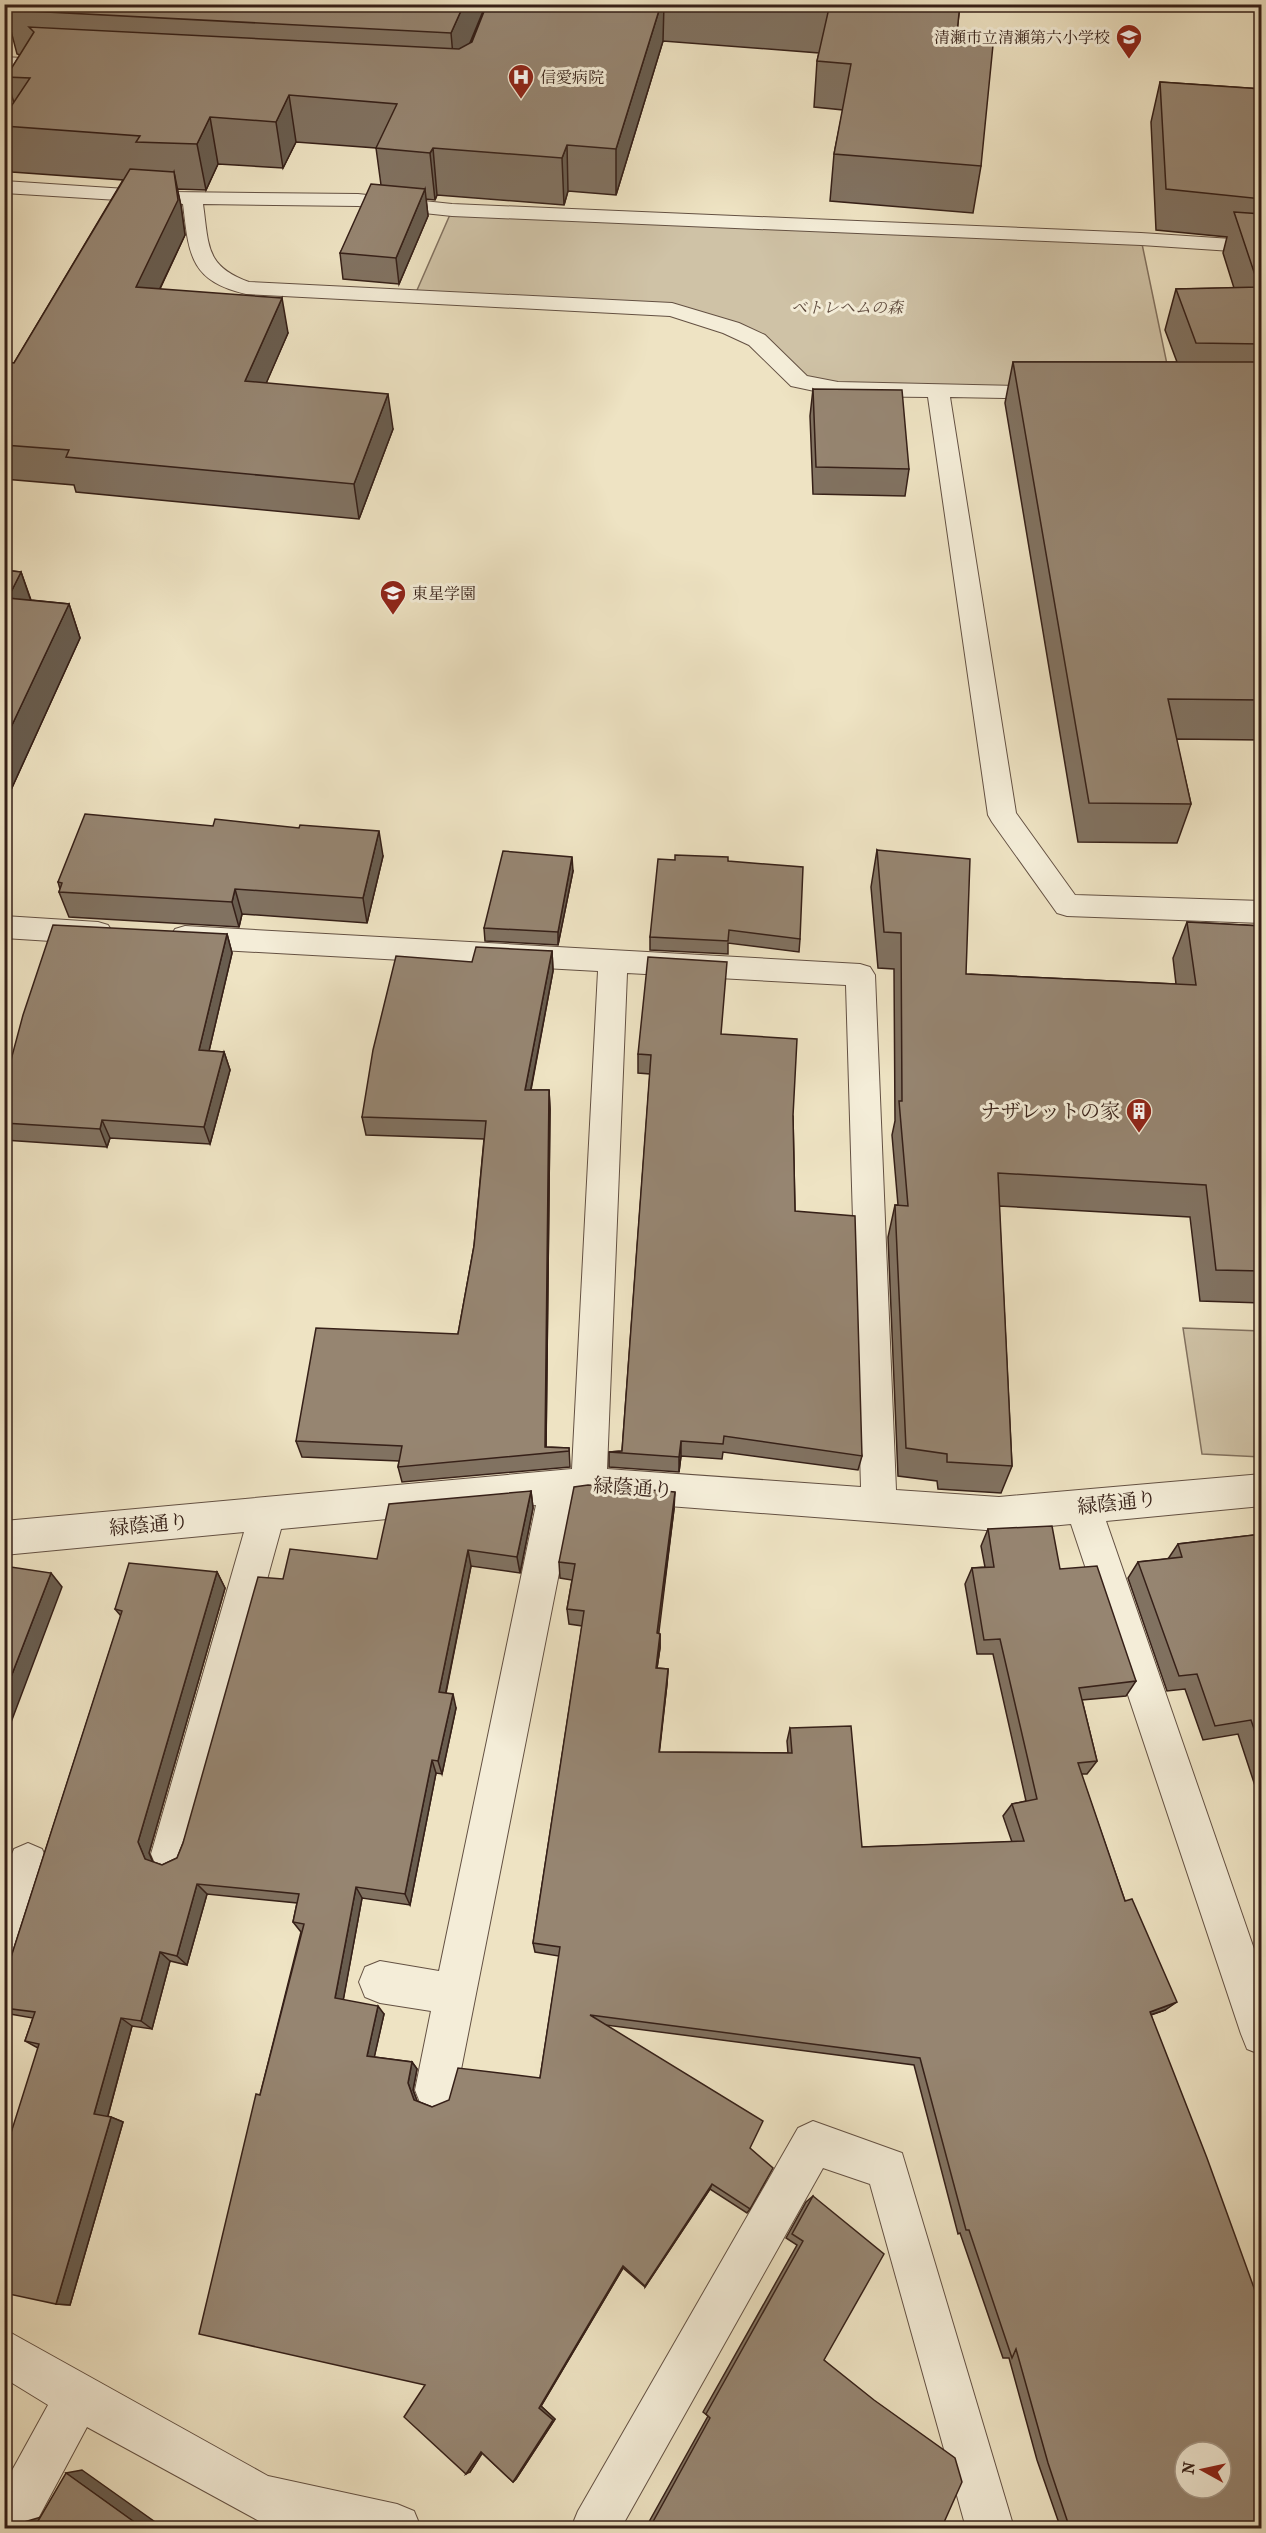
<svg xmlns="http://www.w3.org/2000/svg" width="1266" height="2533" font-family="'IM FELL French Canon','Noto Serif JP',serif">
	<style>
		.green { fill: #cfc2a6; stroke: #82715f; stroke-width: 1.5 }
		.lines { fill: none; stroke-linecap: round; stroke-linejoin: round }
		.minor-casing { stroke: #645143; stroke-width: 2 }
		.minor { fill: #f4edd8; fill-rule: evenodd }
		.wall { fill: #817261; stroke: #362018; stroke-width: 1.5 }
		.shaded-wall { fill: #695d4f; stroke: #362018; stroke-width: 1.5 }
		.building { fill: #968571; stroke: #362018; stroke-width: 1.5; fill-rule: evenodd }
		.labels { text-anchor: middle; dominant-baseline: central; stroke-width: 6; stroke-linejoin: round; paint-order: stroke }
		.far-poi-label { font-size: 16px; fill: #362018; stroke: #f4edd8; text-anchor: start }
		.far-park-label { font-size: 16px; font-style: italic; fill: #5c483c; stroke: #f4edd8 }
		.poi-label { font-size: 20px; fill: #362018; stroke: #f4edd8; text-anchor: end }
		.street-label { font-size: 20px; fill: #362018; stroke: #f4edd8 }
	</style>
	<rect width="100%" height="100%" fill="#eee3c3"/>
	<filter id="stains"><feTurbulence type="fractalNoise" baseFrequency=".00333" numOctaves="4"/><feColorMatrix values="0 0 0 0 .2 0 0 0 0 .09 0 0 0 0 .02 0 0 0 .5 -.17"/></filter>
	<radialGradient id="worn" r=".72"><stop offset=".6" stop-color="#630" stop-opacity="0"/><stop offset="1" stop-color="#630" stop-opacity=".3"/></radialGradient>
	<!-- green -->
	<g class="green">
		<polygon points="452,210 1141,239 1173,393 838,389 799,381 780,363 704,318 414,297"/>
		<polygon points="1183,1328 1261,1331 1261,1457 1202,1454"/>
	</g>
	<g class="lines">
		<!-- minor casing -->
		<g class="minor-casing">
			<g id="minor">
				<polygon points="4,57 60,60 69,66 60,72 4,69"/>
				<path d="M4,181L172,192L358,194L452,204L1141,233L1262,241V253L1141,245L452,216L358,206L203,204C209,246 205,266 249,282L672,303L739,323L765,335L807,376L838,382L1061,387L1064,392L1061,397L1053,399L950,397L1016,813L1075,895L1262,901V923L1067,916L1057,913L992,822L988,815L928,397L838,396L791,386L749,345L723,333L670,316L246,294C190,281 189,255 183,204L4,193Z"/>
				<polygon points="4,916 98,922 108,925 113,933 108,941 98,944 4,938"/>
				<path d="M185,926L860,964L870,967L875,975L896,1490L999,1497L1262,1474V1506L1106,1521L1262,1972V2055L1247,2049L1241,2034L1071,1524L999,1531L589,1500L573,1502L457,2090L451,2105L436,2111L421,2105L415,2090L431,2011L380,2003L365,1997L359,1982L365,1967L380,1961L439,1971L536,1505L281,1529L191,1854L185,1868L171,1874L157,1868L151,1854L244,1532L4,1555V1521L572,1469L598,971L185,948L175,945L170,937L175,929ZM627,973L846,985L861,1487L607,1469Z"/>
				<polygon points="28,1843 42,1849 48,1863 18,1952 4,1958 4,1874 14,1849"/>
				<polygon points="813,2121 902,2153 1014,2528 966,2528 870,2184 823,2168 621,2528 571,2528 578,2511 798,2128"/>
				<polygon points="4,2329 268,2476 397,2504 414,2511 421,2528 291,2528 261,2522 87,2427 33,2528 4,2528 4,2485 48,2405 4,2378"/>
			</g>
		</g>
		<!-- minor -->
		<use href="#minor" class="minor"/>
	</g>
	<!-- wall -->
	<g class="wall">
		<polygon points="8,4 486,4 470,43 472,42 487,4 960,4 956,42 981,166 973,213 830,201 834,154 843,110 814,107 817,61 819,53 663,41 616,195 568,191 564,205 437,195 435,200 426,199 428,216 399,284 343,279 340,253 381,185 376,148 296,142 283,168 218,164 206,190 177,189 181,206 185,235 160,289 288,333 266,383 393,429 359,519 76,492 74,485 4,479 4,362 14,363 123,180 12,172 4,145 4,117 14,103 6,77 20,55 17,54 5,8"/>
		<polygon points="1160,82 1262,89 1262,740 1176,739 1191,804 1177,843 1078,842 1005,403 1013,362 1177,362 1165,330 1176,289 1234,288 1223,253 1227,237 1156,230 1151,122"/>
		<polygon points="813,389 909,469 905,496 813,494 810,416"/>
		<polygon points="4,570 21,572 31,600 69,604 80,638 10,792 4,791"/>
		<polygon points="877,850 966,974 1176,984 1173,958 1187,922 1262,926 1262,1303 1200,1301 1190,1217 999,1206 1012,1466 1001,1493 938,1489 937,1481 898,1476 888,1237 895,1205 898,1205 892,1135 895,1121 894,969 878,968 871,887"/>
		<polygon points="383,856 367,923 242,914 239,927 69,917 59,892 60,889 58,882"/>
		<polygon points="675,860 728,861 800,939 799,952 728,943 728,954 650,950 650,937"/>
		<polygon points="573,871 558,945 485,941 484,928"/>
		<polygon points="227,934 232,953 209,1051 224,1052 230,1070 210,1144 110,1138 107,1147 4,1140 4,1086"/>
		<polygon points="552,951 553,971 531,1090 549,1090 550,1109 546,1447 569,1448 570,1467 402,1482 398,1467 399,1461 302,1457 296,1441 458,1334 474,1246 484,1139 366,1135 362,1117 472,962"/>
		<polygon points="721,1034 793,1116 795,1211 862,1456 858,1470 723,1452 722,1459 681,1456 679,1472 609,1467 609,1452 622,1451 650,1074 638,1073 638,1054"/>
		<polygon points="531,1491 533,1508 520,1573 471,1566 446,1693 456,1708 442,1774 436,1773 410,1905 362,1898 343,2000 384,2014 374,2057 412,2062 417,2069 413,2090 417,2101 432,2107 540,2078 559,1956 535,1952 533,1943 582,1626 569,1624 567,1609 572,1580 560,1578 559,1562 674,1509 658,1633 660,1634 660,1648 657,1668 668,1669 667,1684 659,1752 788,1753 787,1741 790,1728 862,1847 1012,1842 1003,1816 1012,1804 1026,1801 993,1654 977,1654 965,1584 972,1568 985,1567 981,1546 988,1529 1060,1569 1136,1681 1126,1696 1082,1700 1097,1761 1087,1774 1081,1774 1125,1901 1165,2010 1151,2015 1255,2329 1261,2529 1061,2529 1037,2460 1009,2358 1003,2358 960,2233 958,2234 914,2065 606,2025 750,2148 750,2209 747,2213 710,2189 645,2287 623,2268 541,2406 555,2419 516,2479 513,2482 482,2453 470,2472 425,2385 260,2095 301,1932 293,1922 297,1903 207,1894 187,1965 170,1961 152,2029 132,2026 108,2116 123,2122 70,2305 56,2304 38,2048 25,2041 33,2018 10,2014 4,2011 4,1979 121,1616 115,1609 217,1572 225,1588 149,1853 153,1862 162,1865 177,1858 183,1843 283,1579 377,1559"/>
		<polygon points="1262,1534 1262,1807 1238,1734 1203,1740 1185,1689 1167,1691 1128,1578 1138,1562 1168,1559 1178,1544"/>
		<polygon points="1262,1825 1262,1849 1255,1830"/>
		<polygon points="813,2196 824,2360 941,2529 645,2529 708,2416 703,2412 797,2245 786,2238 806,2202"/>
	</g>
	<!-- shaded-wall -->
	<g class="shaded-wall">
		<polygon points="464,4 486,4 455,79 451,33"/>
		<polygon points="661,4 664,4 663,41 616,195 616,149"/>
		<polygon points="289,95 296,142 283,168 276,122"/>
		<polygon points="210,117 218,164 206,190 197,144"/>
		<polygon points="567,145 568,191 564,205 562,158"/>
		<polygon points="433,148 437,195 435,200 430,153"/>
		<polygon points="174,172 181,206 185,235 144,322 136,287"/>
		<polygon points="425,189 428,216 399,284 396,258"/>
		<polygon points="282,298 288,333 252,416 245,381"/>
		<polygon points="388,394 393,429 359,519 354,484"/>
		<polygon points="21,572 33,607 8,598"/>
		<polygon points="69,604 80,638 10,792 4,777 4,742"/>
		<polygon points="379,831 383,856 367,923 363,898"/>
		<polygon points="572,857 573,871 558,945 558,932"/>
		<polygon points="235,889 242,914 239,927 232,902"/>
		<polygon points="227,934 232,953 205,1068 199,1050"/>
		<polygon points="552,951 553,971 527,1109 525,1090"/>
		<polygon points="224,1052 230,1070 210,1144 204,1127"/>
		<polygon points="549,1090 550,1109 546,1453 545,1447"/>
		<polygon points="102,1120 110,1138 107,1147 100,1129"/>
		<polygon points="681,1441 681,1456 679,1472 679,1457"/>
		<polygon points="531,1491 533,1508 520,1573 517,1557"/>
		<polygon points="675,1492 674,1509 657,1648 657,1633"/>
		<polygon points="468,1550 471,1566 443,1706 439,1692"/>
		<polygon points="217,1572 225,1588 149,1853 156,1870 145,1859 138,1842"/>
		<polygon points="51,1573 62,1587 4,1741 4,1695"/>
		<polygon points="660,1634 660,1648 655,1682 656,1668"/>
		<polygon points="668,1669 667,1684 658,1765 659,1752"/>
		<polygon points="453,1694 456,1708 442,1774 438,1761"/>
		<polygon points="432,1760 436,1773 410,1905 405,1894"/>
		<polygon points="197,1884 207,1894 187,1965 177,1956"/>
		<polygon points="356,1887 362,1898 342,2007 335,1998"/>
		<polygon points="160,1952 170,1961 152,2029 141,2021"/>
		<polygon points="1177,2002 1165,2010 1138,2019 1150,2012"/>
		<polygon points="378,2006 384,2014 373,2063 367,2056"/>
		<polygon points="121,2018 132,2026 107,2119 94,2114"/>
		<polygon points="412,2062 417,2069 413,2090 419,2106 414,2100 408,2083"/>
		<polygon points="111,2117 123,2122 70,2305 56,2304"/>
		<polygon points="712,2184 710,2189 645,2287 645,2286"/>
		<polygon points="623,2266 623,2268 541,2406 555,2419 516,2479 513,2482 539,2408"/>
		<polygon points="485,2449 470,2472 466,2474 481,2452"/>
		<polygon points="82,2470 165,2529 144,2529 66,2473"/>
		<polygon points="41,2517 34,2528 24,2522"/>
	</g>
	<!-- building -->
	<g class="building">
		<polygon points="8,4 464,4 451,33 8,10 5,8"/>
		<polygon points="487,4 661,4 616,149 567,145 562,158 433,148 430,153 376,148 397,104 289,95 276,122 210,117 197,144 136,142 140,136 4,126 4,117 30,78 6,77 34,32 29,27 459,49 472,42"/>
		<polygon points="786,4 960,4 956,42 993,45 981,166 834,154 851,64 817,61 829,8"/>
		<polygon points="1160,82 1262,89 1262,199 1166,189"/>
		<polygon points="130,169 174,172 178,200 136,287 282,298 245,381 388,394 354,484 66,457 69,450 4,445 4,362 14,363"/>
		<polygon points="371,184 425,189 396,258 340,253"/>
		<polygon points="1234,212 1262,214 1262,344 1196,343 1176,289 1259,287"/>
		<polygon points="1013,362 1262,362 1262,700 1168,699 1191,804 1089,803"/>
		<polygon points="813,389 902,390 909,469 816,467"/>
		<polygon points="4,570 21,572 8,598 69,604 4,742"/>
		<polygon points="85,814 213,826 215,819 299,828 300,825 379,831 363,898 235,889 232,902 59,892 62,883 58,882"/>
		<polygon points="877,850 970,859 966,974 1196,985 1187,922 1262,926 1262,1271 1216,1270 1206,1185 998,1173 1012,1466 947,1462 947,1454 906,1448 895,1205 908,1206 899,1101 902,1101 901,933 884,932"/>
		<polygon points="503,851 572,857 558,932 484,928"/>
		<polygon points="675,855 728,857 728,861 803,867 800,939 729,930 728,941 650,937 658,859 675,860"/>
		<polygon points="53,925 227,934 199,1050 224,1052 204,1127 102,1120 100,1129 4,1123 4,1086 23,1015"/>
		<polygon points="476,947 552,951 525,1090 549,1090 545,1447 569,1448 569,1451 398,1467 402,1446 296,1441 316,1328 458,1334 474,1246 486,1121 362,1117 373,1050 396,956 472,962"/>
		<polygon points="648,957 727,962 721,1034 797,1039 793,1116 795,1211 855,1216 862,1456 724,1436 723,1444 681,1441 679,1457 609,1452 622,1451 651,1055 638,1054"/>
		<path d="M588,1485L675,1492L657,1633L660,1634L656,1668L668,1669L659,1752L792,1753L790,1728L851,1726L862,1847L1024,1841L1012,1804L1037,1799L1000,1639L984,1640L972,1568L994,1567L988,1529L1052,1526L1060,1569L1097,1566L1136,1681L1079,1688L1097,1761L1078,1763L1125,1901L1132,1899L1177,2002L1150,2012L1207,2158L1262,2310V2327L1255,2329L1262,2345V2528L1070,2529L1048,2463L1016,2349L1012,2358L969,2230H966L920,2058L590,2015L763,2121L750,2148L773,2168L750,2209L712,2184L645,2286L623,2266L539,2408L553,2420L513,2482L481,2452L466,2474L404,2417L425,2385L199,2334L256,2094L260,2095L304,1924L293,1922L299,1894L197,1884L177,1956L160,1952L141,2021L121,2018L94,2114L111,2117L56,2304L4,2293V2155L39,2044L25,2041L35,2012L4,2008V1979L122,1611L115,1609L129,1563L217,1572L138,1842L145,1859L162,1865L177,1858L183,1843L258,1577L283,1579L290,1549L377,1559L389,1504L531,1491L517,1557L468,1550L439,1692L453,1694L438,1761L432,1760L405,1894L356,1887L335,1998L378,2006L367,2056L412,2062L408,2083L414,2100L432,2107L449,2100L458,2068L540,2078L560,1947L533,1943L584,1611L567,1609L575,1564L559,1562L574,1487ZM1185,2452H1221V2488H1185Z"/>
		<polygon points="1262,1534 1262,1752 1251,1720 1215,1726 1197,1674 1179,1676 1138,1562 1182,1557 1178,1544"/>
		<polygon points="4,1566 51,1573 4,1695"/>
		<polygon points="813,2196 884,2254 824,2360 874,2400 955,2458 962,2482 941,2529 649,2529 710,2418 706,2414 803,2241 792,2234"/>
		<polygon points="66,2473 144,2529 20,2529 24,2522 34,2528"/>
	</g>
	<!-- icons -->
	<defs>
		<g id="school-pin" transform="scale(1.35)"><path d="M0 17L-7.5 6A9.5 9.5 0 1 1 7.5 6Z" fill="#8f2418" stroke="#f4edd8"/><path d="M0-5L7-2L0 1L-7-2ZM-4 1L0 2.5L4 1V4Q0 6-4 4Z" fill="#fff"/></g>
		<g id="hospital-pin" transform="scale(1.35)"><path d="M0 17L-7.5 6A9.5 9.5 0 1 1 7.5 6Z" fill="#8f2418" stroke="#f4edd8"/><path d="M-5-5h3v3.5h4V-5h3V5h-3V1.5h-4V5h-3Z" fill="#fff"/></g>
		<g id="building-pin" transform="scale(1.35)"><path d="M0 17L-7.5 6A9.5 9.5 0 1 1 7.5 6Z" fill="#8f2418" stroke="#f4edd8"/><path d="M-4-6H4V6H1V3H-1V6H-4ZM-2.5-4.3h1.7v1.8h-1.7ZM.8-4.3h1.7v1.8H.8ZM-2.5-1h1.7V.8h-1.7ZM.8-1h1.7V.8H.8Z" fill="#fff"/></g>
	</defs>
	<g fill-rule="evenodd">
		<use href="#school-pin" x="1129" y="37"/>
		<use href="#hospital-pin" x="521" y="77"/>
		<use href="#school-pin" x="393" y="593"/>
		<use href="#building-pin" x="1139" y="1111"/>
	</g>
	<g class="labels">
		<!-- far-poi labels -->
		<g class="far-poi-label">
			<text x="1110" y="37" text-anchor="end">清瀬市立清瀬第六小学校</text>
			<text x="540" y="77">信愛病院</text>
			<text x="412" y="593">東星学園</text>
		</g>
		<!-- far-park labels -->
		<g class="far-park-label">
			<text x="847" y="307">ベトレヘムの森</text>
		</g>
		<!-- poi labels -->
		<g class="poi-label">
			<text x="1120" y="1111">ナザレットの家</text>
		</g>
		<!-- street labels -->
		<g class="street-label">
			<text transform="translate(633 1488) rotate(4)">緑蔭通り</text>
			<text transform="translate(1117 1503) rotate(-6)">緑蔭通り</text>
			<text transform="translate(149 1525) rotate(-5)">緑蔭通り</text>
		</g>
	</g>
	<!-- margin -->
	<rect width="1266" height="2533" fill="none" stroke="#eee3c3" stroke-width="24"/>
	<rect x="6" y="6" width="1254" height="2521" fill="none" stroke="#362018" stroke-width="3"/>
	<rect x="12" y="12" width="1242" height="2509" fill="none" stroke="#362018" stroke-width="1.5"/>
	<!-- north arrow -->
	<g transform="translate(1203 2470) rotate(278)"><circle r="28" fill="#f4edd8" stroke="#a89b8b" stroke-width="1.5"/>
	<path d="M0-4.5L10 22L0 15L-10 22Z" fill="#8f2418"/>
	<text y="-9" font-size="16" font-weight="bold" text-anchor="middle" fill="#362018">N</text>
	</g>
	<rect width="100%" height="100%" filter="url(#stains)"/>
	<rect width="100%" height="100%" fill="url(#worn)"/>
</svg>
